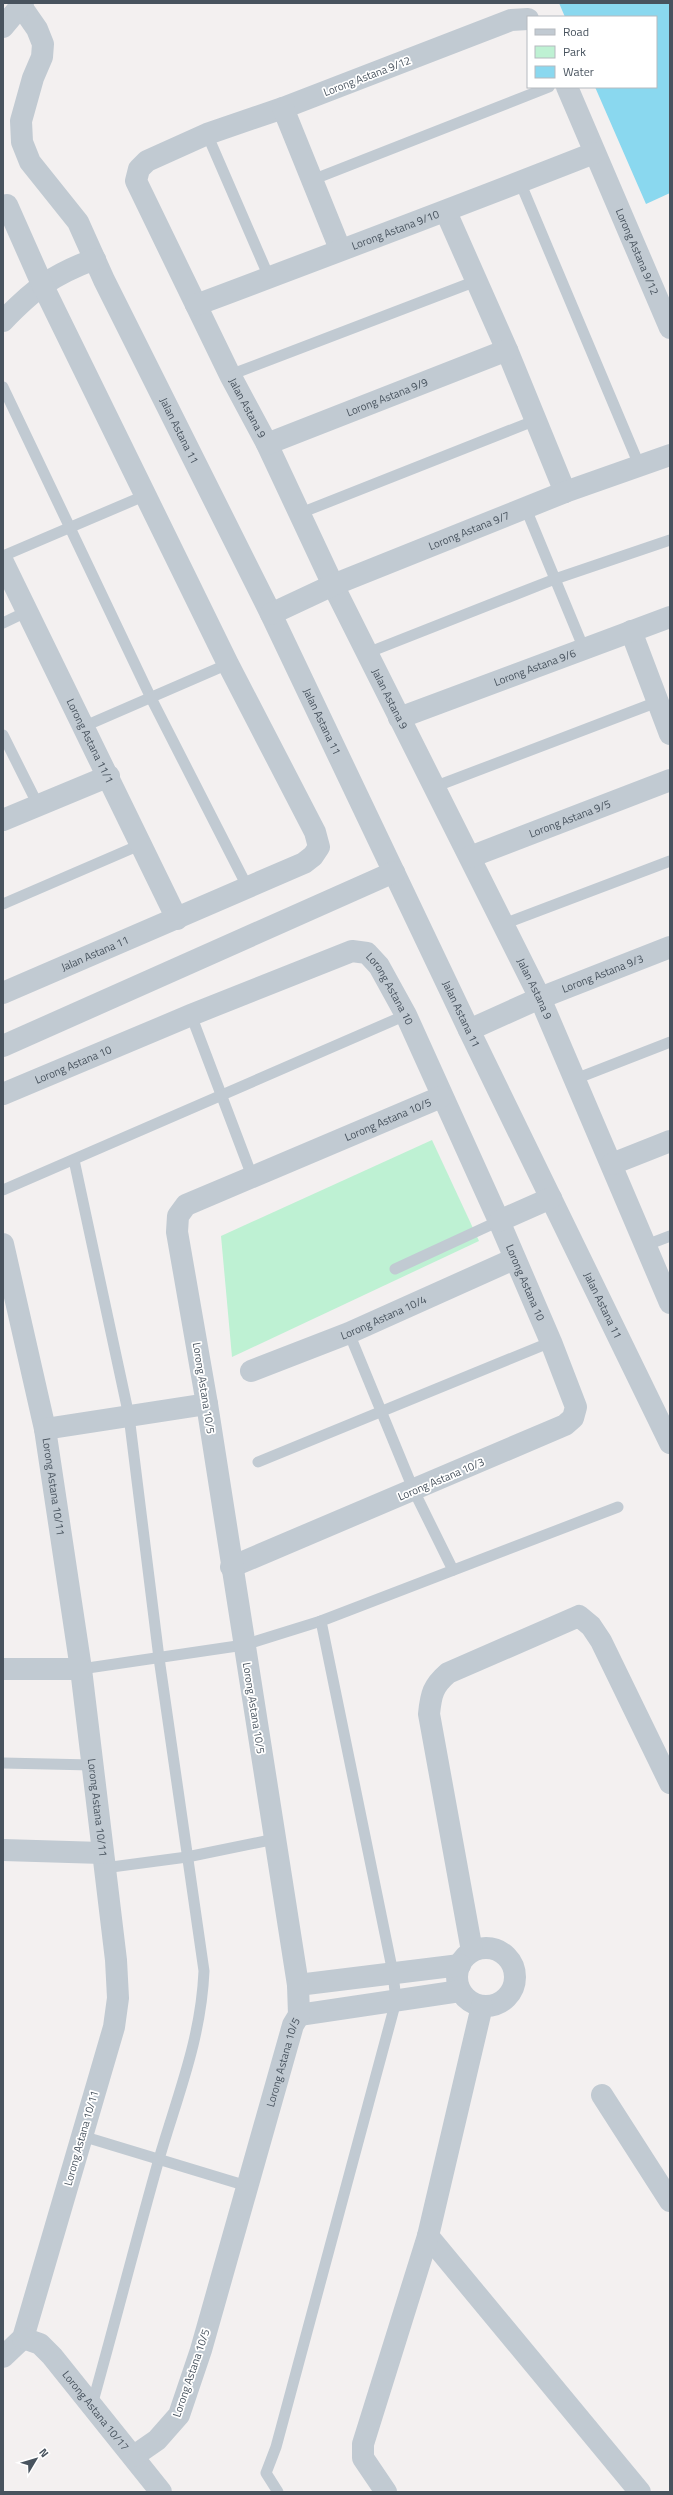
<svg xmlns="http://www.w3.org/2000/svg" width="673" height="2495" font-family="'Titillium Web',sans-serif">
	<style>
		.green { fill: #bef1d3 }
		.water { fill: #8ad8ef }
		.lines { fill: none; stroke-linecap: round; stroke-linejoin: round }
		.service { stroke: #c1cad2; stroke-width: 11 }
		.minor { stroke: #c1cad2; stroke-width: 22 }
		.labels { text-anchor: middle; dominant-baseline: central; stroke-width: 3.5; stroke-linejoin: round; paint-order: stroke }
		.street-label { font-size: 11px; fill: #48535e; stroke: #fff }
	</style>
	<rect width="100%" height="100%" fill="#f3f0f0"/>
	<!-- green -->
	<polygon class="green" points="432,1140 479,1241 232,1357 221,1236"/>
	<!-- water -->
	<polygon class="water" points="559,3 670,3 670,193 646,204 595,87 656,87 656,17 565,17"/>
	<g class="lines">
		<!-- service -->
		<g class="service">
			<polyline points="207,134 269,277"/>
			<polyline points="312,180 549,87"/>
			<polyline points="520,182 640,467"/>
			<polyline points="230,375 476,281"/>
			<polyline points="3,387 151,698 248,888"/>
			<polyline points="526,509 584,649"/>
			<polyline points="298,514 536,420"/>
			<polyline points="3,556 146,495"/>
			<polyline points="3,623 28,611"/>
			<polyline points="367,653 555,579 670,540"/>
			<polyline points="85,726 228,664"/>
			<polyline points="3,735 38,805"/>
			<polyline points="434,787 657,702"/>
			<polyline points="3,904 142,844"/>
			<polyline points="504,924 670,861"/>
			<polyline points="191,1015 252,1176"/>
			<polyline points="575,1079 670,1042"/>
			<path d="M74,1160L129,1416L159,1658L204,1971C201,2039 178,2094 159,2159C136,2240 115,2323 92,2405"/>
			<polyline points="3,1190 406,1015"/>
			<polyline points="644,1246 670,1236"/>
			<polyline points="395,1269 499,1221"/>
			<polyline points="349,1333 414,1491 453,1570"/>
			<polyline points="258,1462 551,1342"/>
			<polyline points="81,1669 244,1645 321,1621"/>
			<polyline points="3,1763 92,1765"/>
			<polyline points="104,1868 187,1857 275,1839"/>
			<polyline points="82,2136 247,2186"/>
			<polyline points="278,2492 266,2473 276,2447 396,2001 393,1973 321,1621 618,1507"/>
		</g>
		<!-- minor -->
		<g class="minor">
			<path id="s1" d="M21,6L37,29L43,44L42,57L33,78L21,121L22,142L30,162L78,222L104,280L271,614L469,1030L670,1443"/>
			<path id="s2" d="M528,19L511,20L283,108L207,134L147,161L139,169L136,181L230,375L267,444L333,585L540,998L670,1303"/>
			<polyline points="3,27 23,3"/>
			<path id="s3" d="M567,87L670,328"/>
			<polyline points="283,108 340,249"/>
			<polyline points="446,212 507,350 565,492"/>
			<path id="s4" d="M196,305C329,255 462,205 594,153"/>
			<path d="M3,321C34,289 52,275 95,259"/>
			<path id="s5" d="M267,444L507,350"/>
			<path id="s6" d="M3,562L177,919"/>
			<path id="s7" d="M271,614L333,585L565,492L670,455"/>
			<polyline points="631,631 670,734"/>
			<path id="s8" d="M399,718L670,617"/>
			<polyline points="3,820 109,776"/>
			<path id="s9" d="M470,857L670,780"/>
			<path id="s10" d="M3,993L304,863L313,856L319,847L315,832L228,664L42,284L7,205"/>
			<path id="s11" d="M469,1030L540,998L670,947"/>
			<polyline points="3,1046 394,872"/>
			<path id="s12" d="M3,1094L191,1015L352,951L367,953L379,966L406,1015L499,1221L551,1342L576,1407L573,1418L565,1425L231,1567"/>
			<polyline points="612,1164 670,1141"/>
			<polyline points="499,1221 551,1198"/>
			<path id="s13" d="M3,1244L45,1429L81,1669L116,1960L118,1998L114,2027L23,2338L3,2357"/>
			<path id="s14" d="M251,1371L349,1333L514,1259"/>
			<polyline points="45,1429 207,1404"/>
			<polyline points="3,1669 81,1669"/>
			<polyline points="3,1850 102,1853"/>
			<circle cx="486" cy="1977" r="29"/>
			<path d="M472,1951L429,1714C431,1694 433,1686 448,1673L579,1616L591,1626L601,1641L670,1783"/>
			<polyline points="298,1985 460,1965"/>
			<polyline points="299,2015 460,1991"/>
			<polyline points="602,2095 670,2201"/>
			<polyline points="428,2236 640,2492"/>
			<path id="s15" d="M23,2338L40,2344L52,2356L161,2492"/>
			<path id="s16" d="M134,2456L157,2440L179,2415L201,2350L293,2025L299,2015L298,1985L207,1404L177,1232L178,1216L186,1205L441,1097"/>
			<polyline points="386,2492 363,2458 363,2444 428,2236 482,2006"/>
		</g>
	</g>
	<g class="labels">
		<!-- street labels -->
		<g class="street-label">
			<text transform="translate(367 76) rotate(-21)">Lorong Astana 9/12</text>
			<text stroke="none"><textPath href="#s4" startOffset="213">Lorong Astana 9/10</textPath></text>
			<text stroke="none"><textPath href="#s3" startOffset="179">Lorong Astana 9/12</textPath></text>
			<text stroke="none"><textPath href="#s5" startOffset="129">Lorong Astana 9/9</textPath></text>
			<text stroke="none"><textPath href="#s2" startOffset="684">Jalan Astana 9</textPath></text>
			<text stroke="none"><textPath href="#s1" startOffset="476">Jalan Astana 11</textPath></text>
			<text stroke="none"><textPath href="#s7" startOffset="215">Lorong Astana 9/7</textPath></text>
			<text stroke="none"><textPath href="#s8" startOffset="145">Lorong Astana 9/6</textPath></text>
			<text stroke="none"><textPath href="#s2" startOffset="1008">Jalan Astana 9</textPath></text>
			<text stroke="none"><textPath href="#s1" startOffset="800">Jalan Astana 11</textPath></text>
			<text stroke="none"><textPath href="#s6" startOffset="199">Lorong Astana 11/1</textPath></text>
			<text stroke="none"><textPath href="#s9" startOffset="107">Lorong Astana 9/5</textPath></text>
			<text stroke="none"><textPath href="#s10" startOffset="100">Jalan Astana 11</textPath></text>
			<text stroke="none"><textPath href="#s11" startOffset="145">Lorong Astana 9/3</textPath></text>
			<text stroke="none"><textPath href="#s2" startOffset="1332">Jalan Astana 9</textPath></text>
			<text stroke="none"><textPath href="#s12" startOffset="435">Lorong Astana 10</textPath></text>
			<text stroke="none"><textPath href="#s1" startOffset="1124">Jalan Astana 11</textPath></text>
			<text stroke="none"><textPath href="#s12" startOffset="76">Lorong Astana 10</textPath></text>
			<text stroke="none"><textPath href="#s16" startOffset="1521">Lorong Astana 10/5</textPath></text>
			<text stroke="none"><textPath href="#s12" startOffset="759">Lorong Astana 10</textPath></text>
			<text stroke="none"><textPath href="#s1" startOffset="1448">Jalan Astana 11</textPath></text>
			<text stroke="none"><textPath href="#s14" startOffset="143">Lorong Astana 10/4</textPath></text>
			<text transform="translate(204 1388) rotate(81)">Lorong Astana 10/5</text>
			<text transform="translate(441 1479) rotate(-23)">Lorong Astana 10/3</text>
			<text stroke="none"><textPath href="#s13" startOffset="248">Lorong Astana 10/11</textPath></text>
			<text transform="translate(254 1708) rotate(81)">Lorong Astana 10/5</text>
			<text stroke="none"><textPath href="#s13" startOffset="572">Lorong Astana 10/11</textPath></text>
			<text stroke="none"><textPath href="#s16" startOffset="429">Lorong Astana 10/5</textPath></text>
			<text transform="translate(81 2138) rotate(-74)">Lorong Astana 10/11</text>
			<text transform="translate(191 2373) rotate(-71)">Lorong Astana 10/5</text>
			<text stroke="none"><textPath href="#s15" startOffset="105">Lorong Astana 10/17</textPath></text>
		</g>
	</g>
	<!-- border -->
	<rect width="673" height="2495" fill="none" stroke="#48535e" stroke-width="8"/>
	<!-- legend -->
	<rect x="527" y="16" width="130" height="72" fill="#ffffff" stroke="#b6babf"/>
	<rect x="535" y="29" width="20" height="6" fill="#c1cad2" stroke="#b6babf"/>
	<text x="563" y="36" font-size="12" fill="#48535e">Road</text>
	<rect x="535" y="46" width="20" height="12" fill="#bef1d3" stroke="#b6babf"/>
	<text x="563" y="56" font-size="12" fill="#48535e">Park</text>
	<rect x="535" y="66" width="20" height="12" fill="#8ad8ef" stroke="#b6babf"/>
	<text x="563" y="76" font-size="12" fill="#48535e">Water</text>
	<!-- north arrow -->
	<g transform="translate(36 2459) rotate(52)" stroke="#ffffff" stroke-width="3" paint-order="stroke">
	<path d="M0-3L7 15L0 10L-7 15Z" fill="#48535e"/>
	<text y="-6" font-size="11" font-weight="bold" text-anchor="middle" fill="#48535e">N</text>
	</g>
</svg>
